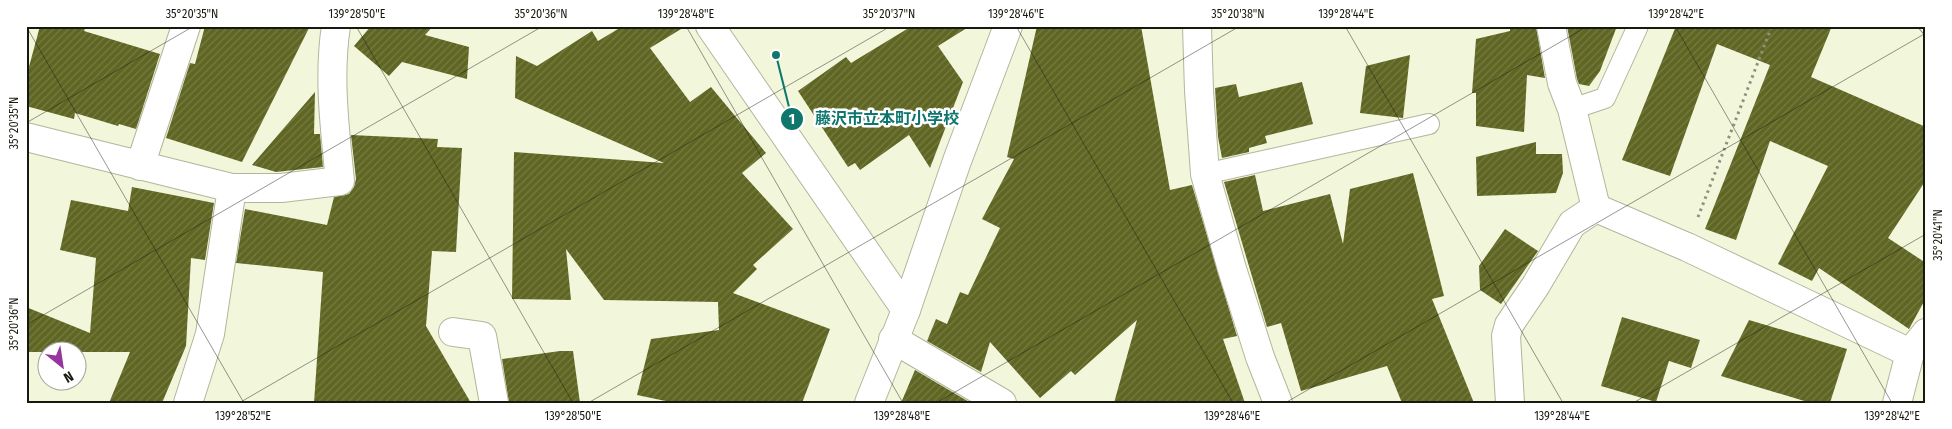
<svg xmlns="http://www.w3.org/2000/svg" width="1952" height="429" font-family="'Fira Sans Condensed','Noto Sans JP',sans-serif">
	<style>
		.building { fill: url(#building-hatch) }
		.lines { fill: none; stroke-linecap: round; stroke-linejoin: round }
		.lane-casing { stroke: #b2b69c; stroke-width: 22 }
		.street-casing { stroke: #b2b69c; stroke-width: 30 }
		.path { stroke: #8e917e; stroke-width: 3; stroke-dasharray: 2.5 4; stroke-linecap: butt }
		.lane { stroke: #fff; stroke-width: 20 }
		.street { stroke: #fff; stroke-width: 28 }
		.rail-casing { stroke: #686b5a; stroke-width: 5.5 }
		.rail { stroke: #fff; stroke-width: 4; stroke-dasharray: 11; stroke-linecap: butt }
		.ticks { fill: none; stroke: #17190f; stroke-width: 1; stroke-opacity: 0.45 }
		.leader { fill: none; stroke: #0f766e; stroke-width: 2 }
		.callout-dot { fill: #0f766e; stroke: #fff; stroke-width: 2 }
		.mark-label { font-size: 15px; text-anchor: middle; font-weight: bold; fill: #fff }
		.callout-label { font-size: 16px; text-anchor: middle; font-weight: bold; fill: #0f766e; stroke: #fff; stroke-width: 5; stroke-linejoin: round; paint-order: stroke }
		.neatline { fill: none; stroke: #17190f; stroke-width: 2 }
		.ticks-label { font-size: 12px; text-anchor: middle; fill: #17190f }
	</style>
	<defs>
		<pattern id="building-hatch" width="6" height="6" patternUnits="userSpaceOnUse" patternTransform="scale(1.25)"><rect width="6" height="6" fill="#5f6622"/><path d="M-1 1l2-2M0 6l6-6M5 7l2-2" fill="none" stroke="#767b47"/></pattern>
	</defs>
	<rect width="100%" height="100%" fill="#f2f7db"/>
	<!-- building -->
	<g class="building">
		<polygon points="40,26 86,26 84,31 160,54 136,129 119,124 118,126 75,113 74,119 26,106 26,78"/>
		<polygon points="205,26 310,26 242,162 166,138 190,63 195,64"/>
		<polygon points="371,26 433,26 425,35 469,47 467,79 402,62 389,76 354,46"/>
		<polygon points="623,26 686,26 650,48 690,102 711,87 766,153 742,173 793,229 753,265 757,269 733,293 830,329 802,403 675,403 637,395 651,339 719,330 718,302 604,300 566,249 571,300 512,299 514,152 664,163 515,98 516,56 537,66 592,31 598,41"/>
		<polygon points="912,26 970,26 938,46 963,82 930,168 909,135 860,170 855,163 848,167 798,91 846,57 851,63"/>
		<polygon points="1037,26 1141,26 1170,190 1192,185 1237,336 1223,339 1245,403 1114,403 1137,320 1075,375 1071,371 1040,398 990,342 981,372 927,341 936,319 947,324 960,292 968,295 1000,228 982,219 1014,159 1007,157"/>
		<polygon points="1510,26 1536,26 1545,78 1527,75 1524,132 1476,126 1476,93 1472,93 1476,39 1510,31"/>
		<polygon points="1567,26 1617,26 1600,71 1589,86 1579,84 1577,79"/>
		<polygon points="1676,26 1832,26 1811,77 1926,127 1926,180 1888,238 1926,263 1926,298 1909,329 1819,268 1812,281 1778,264 1828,166 1770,141 1736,240 1705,229 1770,65 1717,44 1670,176 1622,160"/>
		<polygon points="1410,55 1403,118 1360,113 1366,66"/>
		<polygon points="1302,82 1313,124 1265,136 1267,143 1249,148 1249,152 1222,158 1218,137 1215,88 1236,84 1239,97"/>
		<polygon points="315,92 314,134 320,134 323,167 276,172 252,165"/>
		<polygon points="351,135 438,139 437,147 462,148 456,252 432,251 426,326 471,403 314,403 323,272 236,263 245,209 327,225 334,197 349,194 354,187 356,179"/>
		<polygon points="1536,142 1536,154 1562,154 1563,173 1556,193 1477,196 1476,157"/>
		<polygon points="1413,173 1444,296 1432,299 1474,403 1402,403 1387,366 1301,391 1281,323 1267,327 1224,182 1255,175 1263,211 1330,194 1343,244 1350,189"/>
		<polygon points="132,187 214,203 205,260 191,258 186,346 162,403 109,403 130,352 26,352 26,307 90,333 96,258 60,250 71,200 128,211"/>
		<polygon points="1505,229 1538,251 1501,304 1480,290 1479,266"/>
		<polygon points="1622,317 1700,340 1691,368 1669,361 1656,402 1601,386"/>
		<polygon points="1749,320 1847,349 1830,403 1811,403 1721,376"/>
		<polygon points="560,351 573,351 580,403 509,403 502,359"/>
		<polygon points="915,370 971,403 901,403"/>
	</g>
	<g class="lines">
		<!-- lane casing -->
		<g class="lane-casing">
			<g id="lane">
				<polyline points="1572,109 1605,98 1638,26"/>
				<polyline points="1205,174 1429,124"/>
			</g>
		</g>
		<!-- street casing -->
		<g class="street-casing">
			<g id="street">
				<polyline points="710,26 906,310"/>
				<polyline points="1197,26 1199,91 1205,174 1232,269 1260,357 1278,403"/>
				<polyline points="1551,26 1562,83 1572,109 1596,208"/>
				<path d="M26,137L232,188H281L340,181C335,130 328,77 336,26"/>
				<polyline points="140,166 186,26"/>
				<polyline points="453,332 482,336 494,403"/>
				<polyline points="893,339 1002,403"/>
				<polyline points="188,403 210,334 232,188"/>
				<polyline points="869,403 906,310 957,161 1008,26"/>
				<polyline points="1510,403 1506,336 1509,325 1536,285 1572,224 1596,208 1687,247 1910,353"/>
				<polyline points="1897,403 1910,353 1926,333"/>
			</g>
		</g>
		<!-- path -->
		<polyline class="path" points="1698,217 1772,26"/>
		<!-- lane -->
		<use href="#lane" class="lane"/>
		<!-- street -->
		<use href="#street" class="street"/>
		<!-- rail casing -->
		<g class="rail-casing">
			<polyline id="rail" points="1920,26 1926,33"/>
		</g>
		<!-- rail -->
		<use href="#rail" class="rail"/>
	</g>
	<!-- ticks -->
	<path class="ticks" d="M26,26L244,403M356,26L573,403M686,26L903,403M1016,26L1233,403M1345,26L1563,403M1675,26L1892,403M26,123L194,26M26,325L543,26M239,403L891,26M588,403L1240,26M936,403L1588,26M1285,403L1926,33M1633,403L1926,234"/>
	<!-- callouts -->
	<path class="leader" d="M776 55L792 119"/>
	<g class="callout-dot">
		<circle cx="776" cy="55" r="5"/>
		<circle cx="792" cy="119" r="12"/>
	</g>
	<g class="mark-label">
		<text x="792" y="124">1</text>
	</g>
	<g class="callout-label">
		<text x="887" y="124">藤沢市立本町小学校</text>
	</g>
	<!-- border -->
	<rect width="1952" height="429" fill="none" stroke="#ffffff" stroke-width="55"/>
	<!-- north arrow -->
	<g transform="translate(62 366) rotate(150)"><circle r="24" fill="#ffffff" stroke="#a2a39f"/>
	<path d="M0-4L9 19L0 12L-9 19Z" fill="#96359d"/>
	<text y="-8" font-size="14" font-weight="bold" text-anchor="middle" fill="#17190f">N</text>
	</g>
	<rect x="28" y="28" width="1896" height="374" class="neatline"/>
	<g class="ticks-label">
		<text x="192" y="18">35°20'35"N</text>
		<text x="357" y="18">139°28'50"E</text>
		<text x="541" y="18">35°20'36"N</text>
		<text x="686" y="18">139°28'48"E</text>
		<text x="889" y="18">35°20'37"N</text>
		<text x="1016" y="18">139°28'46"E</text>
		<text x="1238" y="18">35°20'38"N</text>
		<text x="1346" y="18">139°28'44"E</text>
		<text x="1676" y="18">139°28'42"E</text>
		<text transform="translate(14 123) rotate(-90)" y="4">35°20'35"N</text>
		<text transform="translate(1938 235) rotate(-90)" y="4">35°20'41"N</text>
		<text transform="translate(14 324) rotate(-90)" y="4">35°20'36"N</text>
		<text x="243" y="420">139°28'52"E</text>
		<text x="573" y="420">139°28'50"E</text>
		<text x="902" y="420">139°28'48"E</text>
		<text x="1232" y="420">139°28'46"E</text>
		<text x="1562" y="420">139°28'44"E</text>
		<text x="1892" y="420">139°28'42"E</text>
	</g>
</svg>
